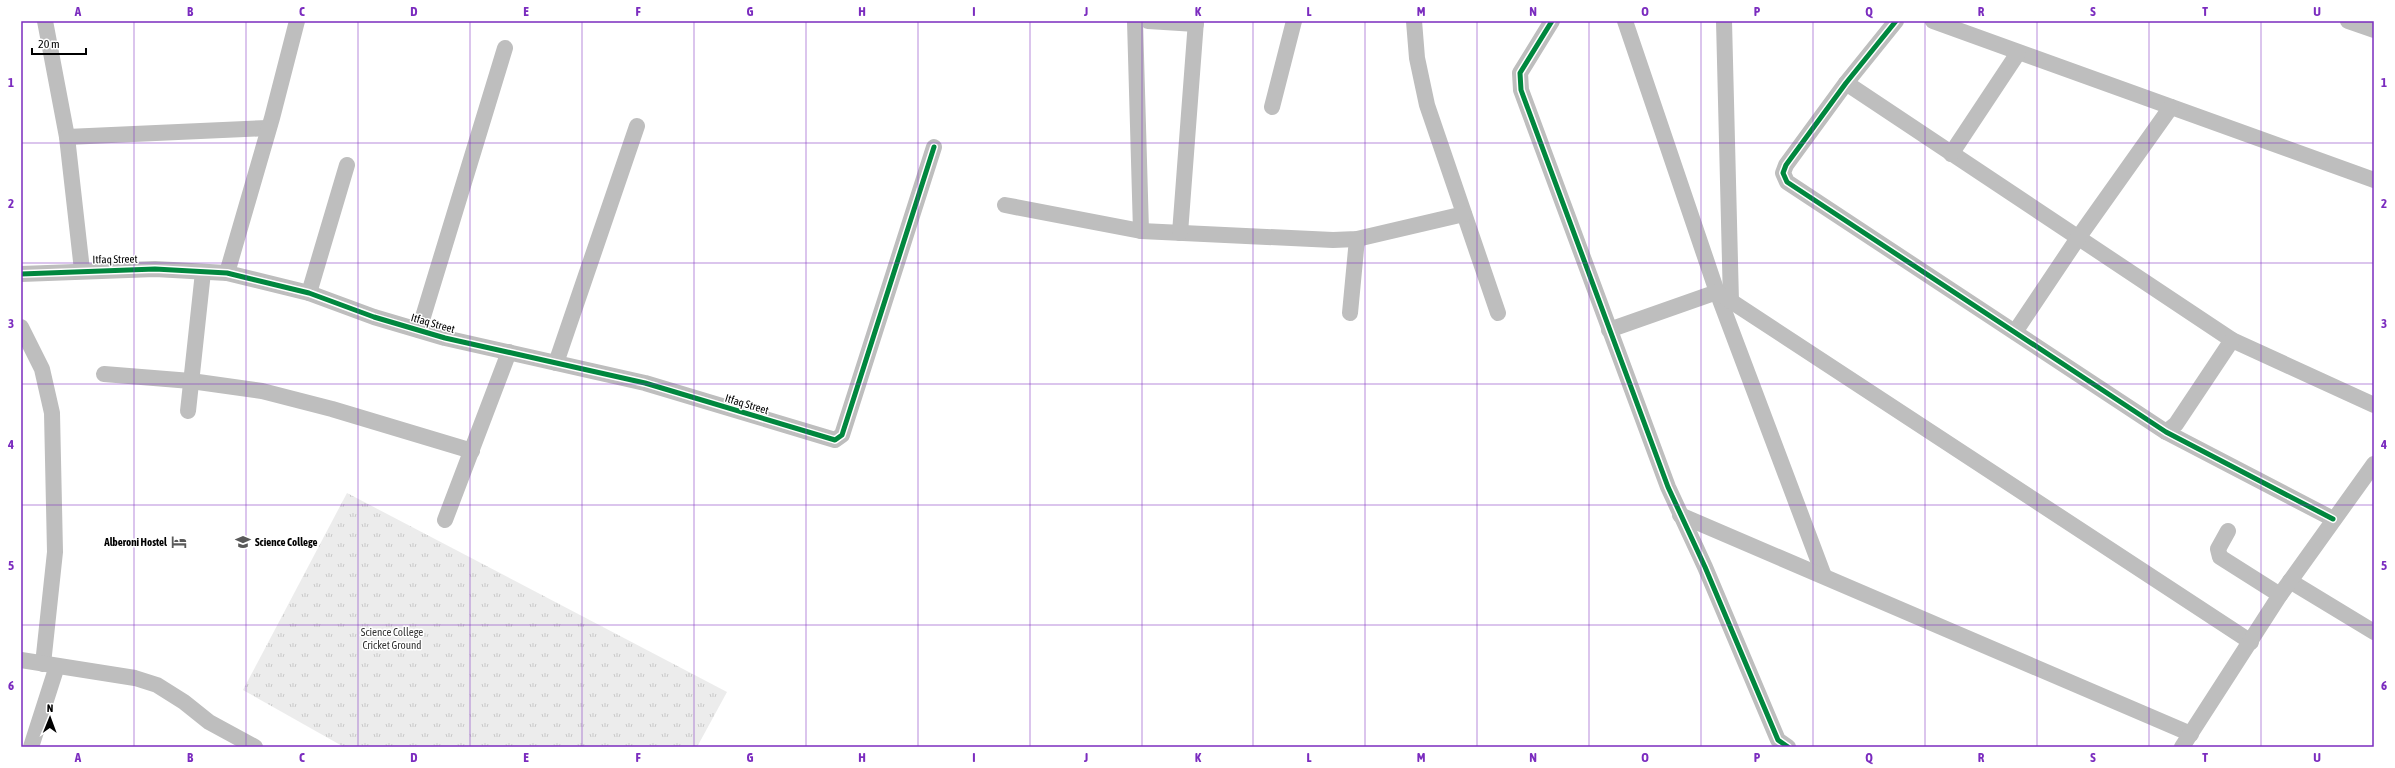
<svg xmlns="http://www.w3.org/2000/svg" width="2395" height="768" font-family="'Asap Condensed',sans-serif">
	<style>
		.park { fill: url(#park-tufts) }
		.lines { fill: none; stroke-linecap: round; stroke-linejoin: round }
		.minor { stroke: #bebebe; stroke-width: 16 }
		.cycleway-casing { stroke: #fff; stroke-width: 8 }
		.cycleway { stroke: #00873e; stroke-width: 5 }
		.grid { fill: none; stroke: #7b2cbf; stroke-width: 1; stroke-opacity: 0.55 }
		.labels { text-anchor: middle; dominant-baseline: central; stroke-width: 3; stroke-linejoin: round; paint-order: stroke }
		.street-label { font-size: 11px; fill: #000; stroke: #fff }
		.poi-label { font-size: 11px; font-weight: bold; fill: #000; stroke: #fff; text-anchor: end }
		.park-label { font-size: 11px; fill: #333; stroke: #fff }
		.neatline { fill: none; stroke: #7b2cbf; stroke-width: 1.5 }
		.grid-label { font-size: 13px; text-anchor: middle; font-weight: bold; fill: #7b2cbf }
	</style>
	<defs>
		<pattern id="park-tufts" width="24" height="20" patternUnits="userSpaceOnUse"><rect width="24" height="20" fill="#ececec"/><path d="M3 7l-1-3M5 7V3M7 7l1-3M15 17l-1-3M17 17v-4M19 17l1-3" fill="none" stroke="#c9c9c9"/></pattern>
	</defs>
	<rect width="100%" height="100%" fill="#fff"/>
	<!-- park -->
	<polygon class="park" points="347,493 727,692 697,747 344,747 243,690"/>
	<g class="lines">
		<!-- minor -->
		<g class="minor">
			<polyline points="45,21 67,137 82,270"/>
			<polyline points="1135,21 1141,231"/>
			<polyline points="1148,21 1196,24"/>
			<polyline points="1414,21 1417,58 1427,105 1498,313"/>
			<polyline points="1552,21 1520,73 1521,90 1668,487 1705,567 1778,740 1788,747"/>
			<polyline points="1625,21 1717,292 1824,576"/>
			<polyline points="1724,21 1731,302"/>
			<polyline points="1896,21 1846,83 1786,165 1783,173 1787,182 2166,432 2333,519"/>
			<polyline points="1933,21 2374,180"/>
			<polyline points="2348,21 2374,30"/>
			<polyline points="1846,83 2232,340 2374,405"/>
			<polyline points="1272,107 1294,21"/>
			<polyline points="67,137 268,128"/>
			<polyline points="1951,154 2018,53"/>
			<polyline points="1005,205 1141,231 1333,240 1357,239 1464,214"/>
			<polyline points="1180,233 1196,21"/>
			<polyline points="227,273 272,118 297,21"/>
			<polyline points="21,274 155,269 227,273 309,293 374,317 445,338 645,383 835,440 842,435 934,147"/>
			<polyline points="309,293 347,165"/>
			<polyline points="1350,313 1357,239"/>
			<polyline points="21,327 42,369 52,413 55,552 43,664"/>
			<polyline points="419,330 505,48"/>
			<polyline points="1609,330 1717,292 2251,642"/>
			<polyline points="2015,332 2078,238 2171,107"/>
			<polyline points="556,363 637,126"/>
			<polyline points="104,374 191,381 262,391 332,409 472,451"/>
			<polyline points="188,411 203,272"/>
			<polyline points="2166,432 2176,424 2232,340"/>
			<polyline points="1680,515 2191,734"/>
			<polyline points="445,520 509,352"/>
			<polyline points="2228,531 2218,549 2220,557 2280,595"/>
			<polyline points="2290,581 2374,632"/>
			<polyline points="21,660 135,678 157,685 184,702 209,722 255,747"/>
			<polyline points="31,747 57,666"/>
			<polyline points="2182,747 2280,595 2374,464"/>
		</g>
		<!-- cycleway casing -->
		<g class="cycleway-casing">
			<g id="cycleway">
				<polyline points="1552,21 1520,73 1521,90 1668,487 1705,567 1778,740 1788,747"/>
				<polyline points="1896,21 1846,83 1786,165 1783,173 1787,182 2166,432 2333,519"/>
				<polyline points="21,274 155,269 227,273 309,293 374,317 445,338 645,383 835,440 842,435 934,147"/>
			</g>
		</g>
		<!-- cycleway -->
		<use href="#cycleway" class="cycleway"/>
	</g>
	<!-- grid -->
	<path class="grid" d="M134,21V747M246,21V747M358,21V747M470,21V747M582,21V747M694,21V747M806,21V747M918,21V747M1030,21V747M1142,21V747M1253,21V747M1365,21V747M1477,21V747M1589,21V747M1701,21V747M1813,21V747M1925,21V747M2037,21V747M2149,21V747M2261,21V747M21,143H2374M21,263H2374M21,384H2374M21,505H2374M21,625H2374"/>
	<!-- icons -->
	<defs>
		<g id="hotel-bare" transform="scale(1.2)"><path d="M-6-4.5h1.5V1H6V5H4.5V3h-9V5H-6ZM-4 0a1.8 1.8 0 1 1 3.6 0ZM.5 0V-2.5h3Q6-2.5 6 0Z" fill="#595959" stroke="#fff" stroke-width="2.5" paint-order="stroke"/></g>
		<g id="university-bare" transform="scale(1.2)"><path d="M0-5L7-2L0 1L-7-2ZM-4 1L0 2.5L4 1V4Q0 6-4 4Z" fill="#595959" stroke="#fff" stroke-width="2.5" paint-order="stroke"/></g>
	</defs>
	<g fill-rule="evenodd">
		<use href="#hotel-bare" x="179" y="542"/>
		<use href="#university-bare" x="243" y="542"/>
	</g>
	<g class="labels">
		<!-- street labels -->
		<g class="street-label">
			<text transform="translate(115 259) rotate(-1)">Itfaq Street</text>
			<text transform="translate(433 323) rotate(16)">Itfaq Street</text>
			<text transform="translate(747 404) rotate(17)">Itfaq Street</text>
		</g>
		<!-- poi labels -->
		<g class="poi-label">
			<text x="167" y="542">Alberoni Hostel</text>
			<text x="255" y="542" text-anchor="start">Science College</text>
		</g>
		<!-- park labels -->
		<g class="park-label">
			<text x="392" y="632">Science College<tspan x="392" dy="13">Cricket Ground</tspan></text>
		</g>
	</g>
	<!-- border -->
	<rect width="2395" height="768" fill="none" stroke="#ffffff" stroke-width="44"/>
	<!-- north arrow -->
	<g transform="translate(50 718) rotate(1)" stroke="#ffffff" stroke-width="3" paint-order="stroke">
	<path d="M0-3L7 15L0 10L-7 15Z" fill="#000000"/>
	<text y="-6" font-size="11" font-weight="bold" text-anchor="middle" fill="#000000">N</text>
	</g>
	<!-- scale -->
	<path d="M32 48v6h54v-6" fill="none" stroke="#000000" stroke-width="2"/>
	<text x="38" y="48" font-size="12" fill="#000000" stroke="#ffffff" stroke-width="3" paint-order="stroke">20 m</text>
	<rect x="22" y="22" width="2351" height="724" class="neatline"/>
	<g class="grid-label">
		<text x="78" y="16">A</text>
		<text x="190" y="16">B</text>
		<text x="302" y="16">C</text>
		<text x="414" y="16">D</text>
		<text x="526" y="16">E</text>
		<text x="638" y="16">F</text>
		<text x="750" y="16">G</text>
		<text x="862" y="16">H</text>
		<text x="974" y="16">I</text>
		<text x="1086" y="16">J</text>
		<text x="1198" y="16">K</text>
		<text x="1309" y="16">L</text>
		<text x="1421" y="16">M</text>
		<text x="1533" y="16">N</text>
		<text x="1645" y="16">O</text>
		<text x="1757" y="16">P</text>
		<text x="1869" y="16">Q</text>
		<text x="1981" y="16">R</text>
		<text x="2093" y="16">S</text>
		<text x="2205" y="16">T</text>
		<text x="2317" y="16">U</text>
		<text x="11" y="87">1</text>
		<text x="2384" y="87">1</text>
		<text x="11" y="208">2</text>
		<text x="2384" y="208">2</text>
		<text x="11" y="328">3</text>
		<text x="2384" y="328">3</text>
		<text x="11" y="449">4</text>
		<text x="2384" y="449">4</text>
		<text x="11" y="570">5</text>
		<text x="2384" y="570">5</text>
		<text x="11" y="690">6</text>
		<text x="2384" y="690">6</text>
		<text x="78" y="762">A</text>
		<text x="190" y="762">B</text>
		<text x="302" y="762">C</text>
		<text x="414" y="762">D</text>
		<text x="526" y="762">E</text>
		<text x="638" y="762">F</text>
		<text x="750" y="762">G</text>
		<text x="862" y="762">H</text>
		<text x="974" y="762">I</text>
		<text x="1086" y="762">J</text>
		<text x="1198" y="762">K</text>
		<text x="1309" y="762">L</text>
		<text x="1421" y="762">M</text>
		<text x="1533" y="762">N</text>
		<text x="1645" y="762">O</text>
		<text x="1757" y="762">P</text>
		<text x="1869" y="762">Q</text>
		<text x="1981" y="762">R</text>
		<text x="2093" y="762">S</text>
		<text x="2205" y="762">T</text>
		<text x="2317" y="762">U</text>
	</g>
</svg>
